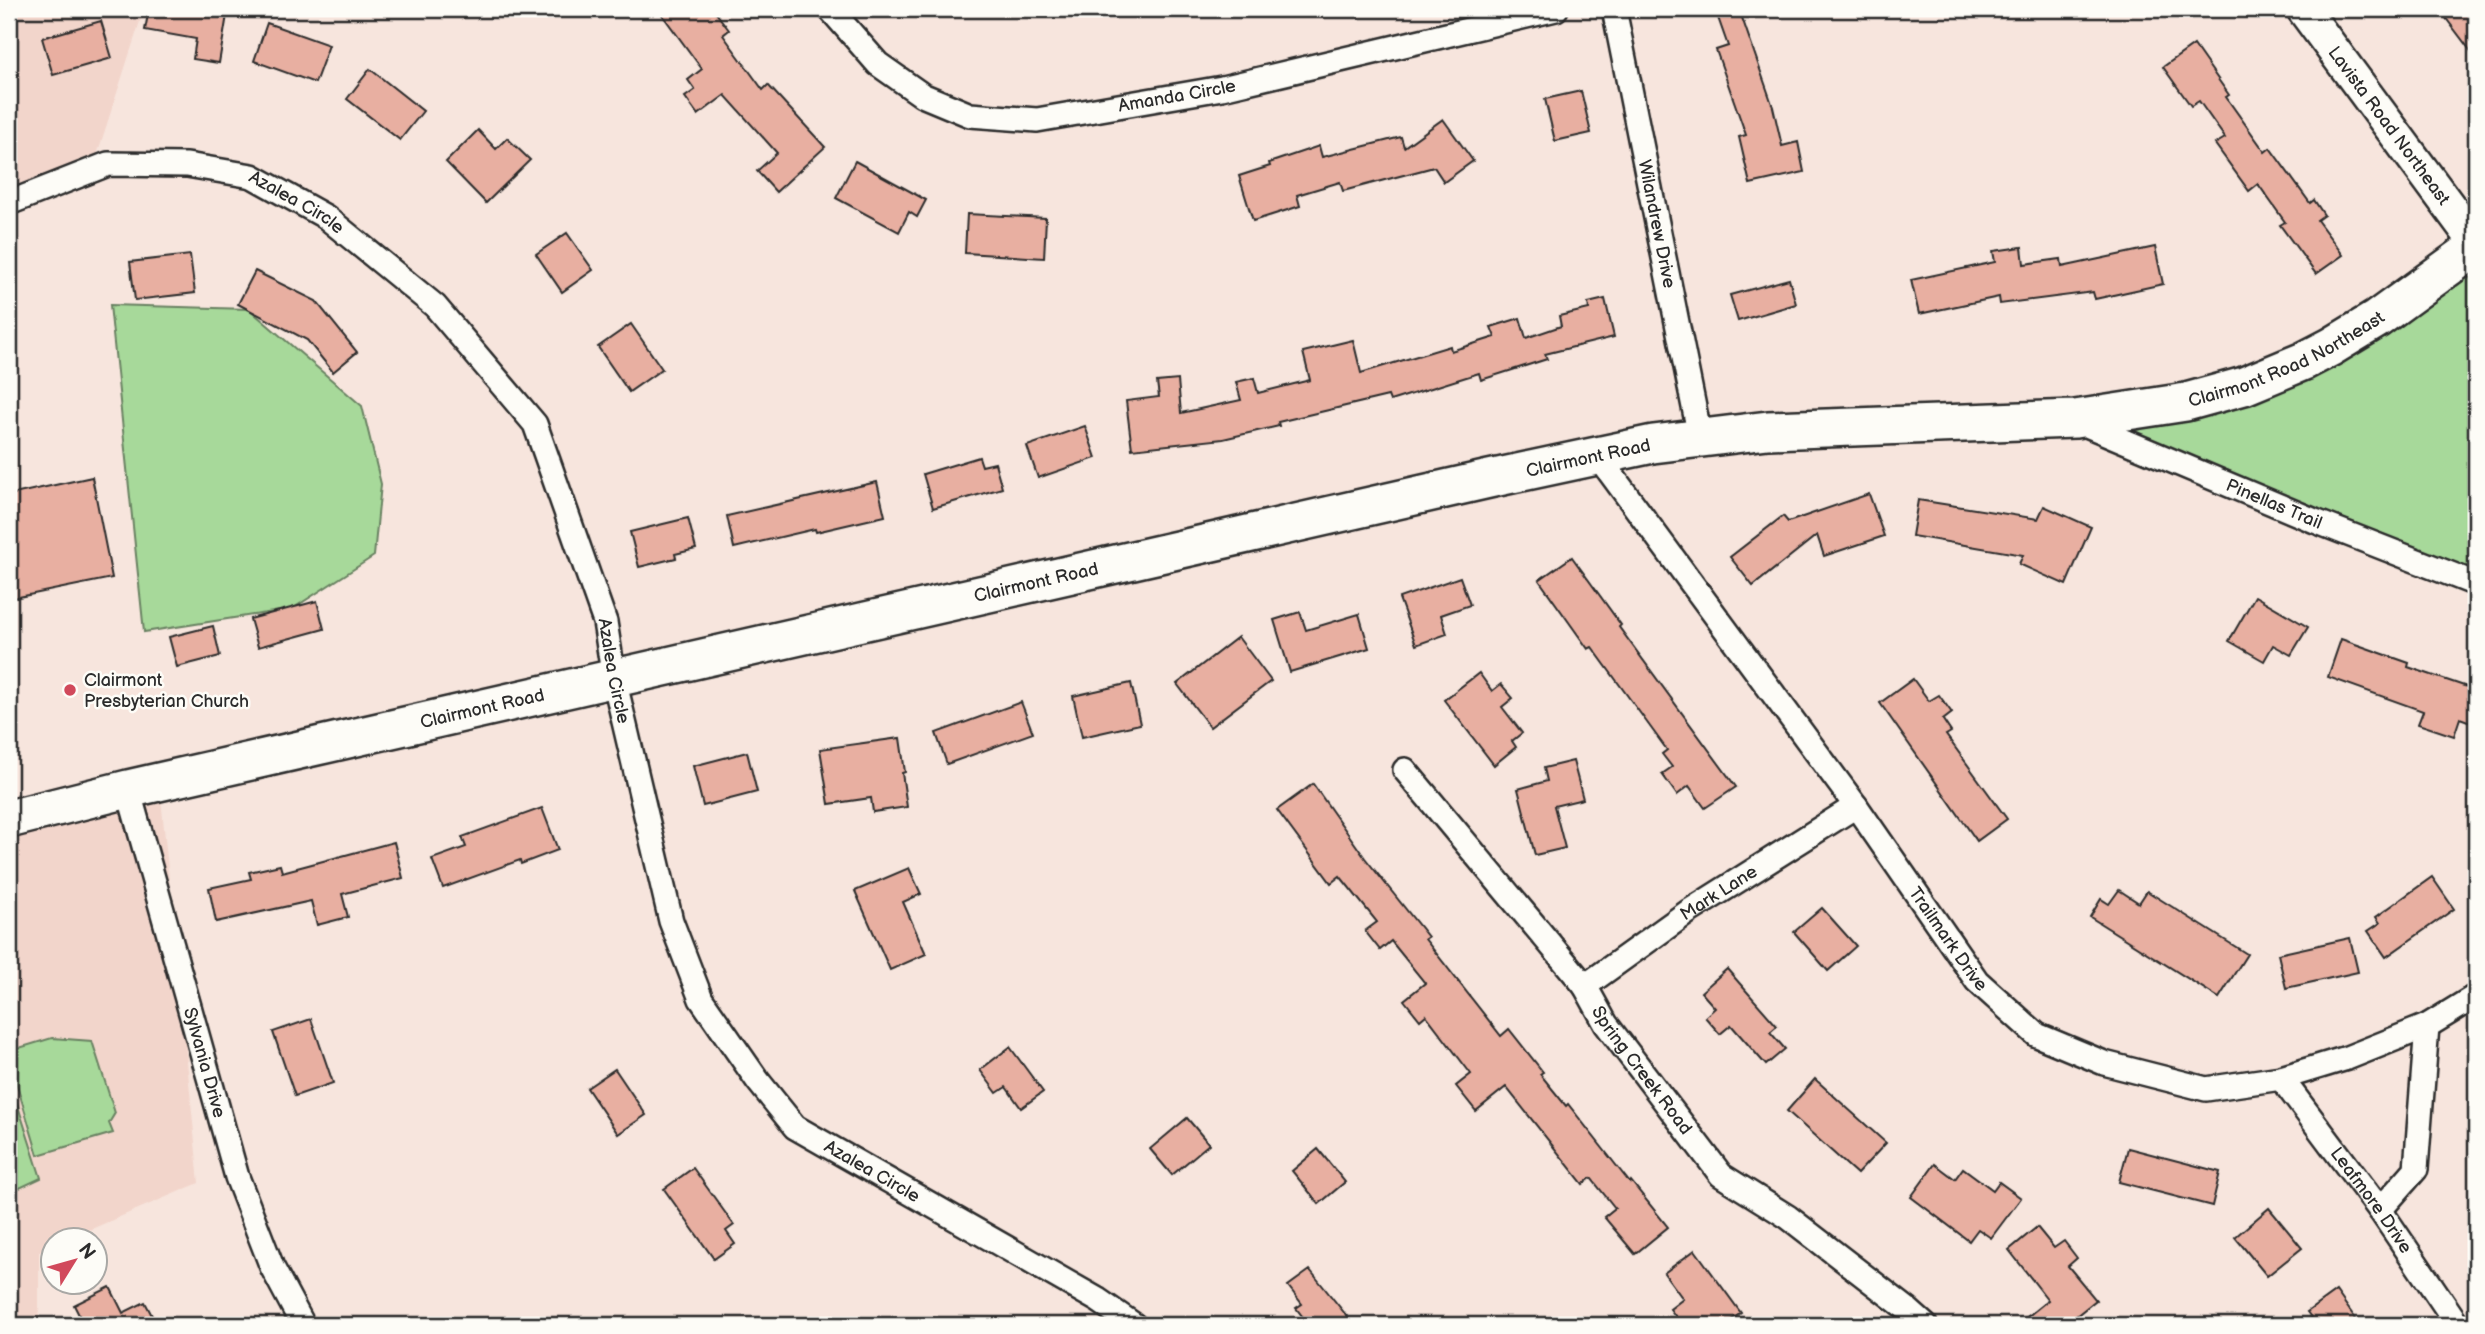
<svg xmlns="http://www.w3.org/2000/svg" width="2485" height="1334" font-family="'Balsamiq Sans',sans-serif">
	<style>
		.built { fill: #f2d5cb }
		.green { fill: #a7d99a; stroke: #698262; stroke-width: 2 }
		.building { fill: #e8afa1; stroke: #2b2b2b; stroke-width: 2 }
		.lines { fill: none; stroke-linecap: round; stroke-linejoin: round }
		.street-casing { stroke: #2b2b2b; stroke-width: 28 }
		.secondary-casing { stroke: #2b2b2b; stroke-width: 37 }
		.primary-casing { stroke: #2b2b2b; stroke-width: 42 }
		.street { stroke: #fdfcf7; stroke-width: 23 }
		.secondary { stroke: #fdfcf7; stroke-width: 32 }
		.primary { stroke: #fdfcf7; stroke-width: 37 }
		.poi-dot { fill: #d1495b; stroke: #fdfcf7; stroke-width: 2.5 }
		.labels { text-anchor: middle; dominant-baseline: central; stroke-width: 5; stroke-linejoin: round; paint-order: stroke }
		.street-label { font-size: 18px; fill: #2b2b2b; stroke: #fdfcf7 }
		.poi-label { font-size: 18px; fill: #2b2b2b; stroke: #fdfcf7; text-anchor: start }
	</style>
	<rect width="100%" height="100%" fill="#f7e5dd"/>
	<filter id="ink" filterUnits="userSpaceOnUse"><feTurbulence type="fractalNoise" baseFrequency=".0143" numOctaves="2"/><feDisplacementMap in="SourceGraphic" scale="14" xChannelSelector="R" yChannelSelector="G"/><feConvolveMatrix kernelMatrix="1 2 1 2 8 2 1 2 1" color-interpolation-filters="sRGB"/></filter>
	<g filter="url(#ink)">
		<!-- built -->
		<g class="built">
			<polygon points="9,9 144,9 95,161 9,207"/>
			<polygon points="161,798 199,1183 68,1239 52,1240 52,1246 39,1252 39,1325 9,1325 9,837"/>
		</g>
		<!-- green -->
		<g class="green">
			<polygon points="2455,264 2476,284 2476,584 2120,430 2331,347"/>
			<polygon points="110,305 249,309 362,406 381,484 374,556 292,609 144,632"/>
			<polygon points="52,1038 92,1041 115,1113 109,1123 113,1133 38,1155 9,1058 9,1051"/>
			<polygon points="9,1078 41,1178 9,1193"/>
		</g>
		<!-- building -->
		<g class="building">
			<polygon points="149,9 228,9 219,63 193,59 196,39 145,30"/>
			<polygon points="658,9 713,9 729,30 723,35 763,90 768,85 825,147 776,192 757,171 777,153 725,95 698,115 685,97 695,90 688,80 702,69"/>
			<polygon points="1715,9 1739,9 1773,107 1782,146 1798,142 1804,172 1750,184 1739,137 1746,135 1716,50 1728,46"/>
			<polygon points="2439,9 2476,9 2476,58"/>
			<polygon points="101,21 112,58 53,75 42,38"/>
			<polygon points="267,23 329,45 315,83 254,61"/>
			<polygon points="2194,45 2229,95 2226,97 2265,152 2270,148 2310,203 2314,200 2324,215 2317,220 2343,255 2316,274 2280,225 2285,222 2258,184 2249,191 2215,144 2225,138 2199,101 2191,106 2163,67"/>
			<polygon points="370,69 423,111 400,140 347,99"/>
			<polygon points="1581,91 1591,133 1555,141 1545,99"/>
			<polygon points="1443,119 1473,161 1444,182 1434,167 1343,191 1340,182 1297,195 1300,206 1253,221 1239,176 1270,166 1269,163 1319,146 1322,157 1401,137 1404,147"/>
			<polygon points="478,130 496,149 507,138 530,160 486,203 446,162"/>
			<polygon points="855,161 926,200 917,217 909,212 899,232 836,198"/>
			<polygon points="967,214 1046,218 1044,258 965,253"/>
			<polygon points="567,233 593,270 562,292 536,254"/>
			<polygon points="2022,247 2024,264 2061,259 2062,267 2155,247 2163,284 2095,299 2093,292 2000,304 1999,297 1919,314 1911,280 1995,262 1993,251"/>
			<polygon points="190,255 195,293 135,300 130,262"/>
			<polygon points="255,271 316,301 357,352 333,372 307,340 238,304"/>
			<polygon points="1789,279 1796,304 1738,321 1730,295"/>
			<polygon points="1605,299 1614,337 1545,354 1547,359 1481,380 1479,373 1390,401 1388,396 1278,422 1279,426 1223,439 1132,449 1126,401 1159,397 1157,382 1178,380 1181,413 1241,400 1236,382 1254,378 1258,393 1310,380 1303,352 1353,340 1361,373 1450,346 1451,351 1495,337 1491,327 1520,318 1526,338 1561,326 1559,316 1589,309 1588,303"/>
			<polygon points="631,324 662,369 629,392 598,347"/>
			<polygon points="1085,426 1096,458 1038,478 1027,446"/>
			<polygon points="979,457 982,466 995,463 1002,488 933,508 923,474"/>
			<polygon points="92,477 112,578 9,599 9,495"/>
			<polygon points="877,482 885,516 816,532 815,529 734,548 727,516"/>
			<polygon points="1869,494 1884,536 1824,556 1817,535 1753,586 1730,557 1783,516 1788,522"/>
			<polygon points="1918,500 2038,519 2044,506 2091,527 2066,585 2019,564 2023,555 1912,536"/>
			<polygon points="688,518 696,549 675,554 676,558 639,567 630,532"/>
			<polygon points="1572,557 1621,625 1619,627 1736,787 1705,808 1689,786 1677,795 1662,774 1672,767 1662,754 1667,750 1592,647 1588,649 1539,580"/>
			<polygon points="1460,577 1470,605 1441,615 1447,634 1416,645 1399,598"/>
			<polygon points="2255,596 2308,627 2291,655 2273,645 2264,661 2229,641"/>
			<polygon points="317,601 324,629 258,647 250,619"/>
			<polygon points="1300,612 1306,630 1359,614 1369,648 1290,672 1274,620"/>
			<polygon points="213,626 220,656 177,667 169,637"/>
			<polygon points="1238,637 1271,681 1210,727 1177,684"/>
			<polygon points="2341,639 2409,663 2408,667 2476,690 2476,724 2460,718 2454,736 2418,724 2423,711 2328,677"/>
			<polygon points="1479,673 1492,691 1501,684 1513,698 1502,707 1522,733 1512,741 1516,747 1494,765 1444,700"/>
			<polygon points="1913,679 1929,701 1939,695 1952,713 1943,720 1951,732 1946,735 2007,819 1977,841 1880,703"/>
			<polygon points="1131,683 1140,724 1082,737 1073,696"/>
			<polygon points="1021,702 1033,733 947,764 936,733"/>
			<polygon points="900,738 905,772 902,773 907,807 873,812 871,798 829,804 820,749"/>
			<polygon points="747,752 757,792 703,806 693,766"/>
			<polygon points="1573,761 1583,799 1554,806 1565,848 1535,855 1518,789 1547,781 1544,768"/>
			<polygon points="1313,784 1365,858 1428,937 1425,939 1501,1036 1509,1029 1543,1072 1540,1074 1566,1106 1568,1104 1630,1183 1631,1181 1668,1227 1635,1254 1604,1217 1615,1208 1591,1178 1583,1184 1506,1087 1476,1111 1456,1086 1471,1074 1426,1015 1420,1020 1404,1000 1425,983 1391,941 1380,950 1365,931 1377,922 1340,876 1331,883 1277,810"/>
			<polygon points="542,808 558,850 521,864 520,860 443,888 432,859 466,847 462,837"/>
			<polygon points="394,842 403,878 342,894 348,917 317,925 311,901 216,922 209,888 251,879 249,872 280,865 282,872"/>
			<polygon points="909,868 921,894 903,902 926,954 890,970 855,891"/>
			<polygon points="2432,877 2454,909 2386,957 2368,931 2380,923 2376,917"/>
			<polygon points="2119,890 2139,903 2147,891 2247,954 2219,998 2090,917 2101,899 2109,904"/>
			<polygon points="1822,908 1856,946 1828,971 1794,932"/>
			<polygon points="2350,938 2358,972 2286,988 2278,954"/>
			<polygon points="1727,969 1777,1026 1770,1032 1785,1049 1766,1065 1731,1025 1720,1034 1705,1017 1715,1008 1701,992"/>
			<polygon points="311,1019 333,1083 295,1096 273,1032"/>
			<polygon points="1010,1047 1043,1092 1021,1108 1006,1087 997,1093 980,1070"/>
			<polygon points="615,1069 646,1115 618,1134 587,1088"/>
			<polygon points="1815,1079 1886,1143 1857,1174 1787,1111"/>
			<polygon points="1187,1118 1209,1144 1172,1175 1150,1149"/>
			<polygon points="2128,1148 2220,1172 2212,1206 2119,1182"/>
			<polygon points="1318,1149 1345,1182 1319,1204 1292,1171"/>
			<polygon points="1935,1164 1955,1179 1963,1168 1993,1190 1999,1182 2021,1198 1991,1238 1978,1229 1969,1241 1911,1197"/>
			<polygon points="693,1168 734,1225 726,1231 735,1244 714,1259 664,1189"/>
			<polygon points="2269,1208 2302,1248 2267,1276 2235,1237"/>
			<polygon points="2037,1227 2054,1248 2064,1241 2077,1258 2068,1266 2096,1300 2065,1325 2017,1325 2048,1300 2009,1250"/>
			<polygon points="1695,1250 1741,1313 1724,1325 1682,1325 1670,1309 1683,1299 1664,1273"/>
			<polygon points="1310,1270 1354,1325 1309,1325 1296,1308 1302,1304 1288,1286"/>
			<polygon points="110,1287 123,1313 145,1302 157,1325 84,1325 74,1305"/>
			<polygon points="2336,1291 2360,1325 2317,1325 2307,1312"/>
		</g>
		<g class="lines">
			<!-- street casing -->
			<g class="street-casing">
				<g id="street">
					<path id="s1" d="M830,9L878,64L922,95L970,115L1037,120L1222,88L1556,9"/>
					<path id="s2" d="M1614,9L1700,437"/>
					<path id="s3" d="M9,203L108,164L187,165L252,176L326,217L435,306L535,424L605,622L614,679L671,921L701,999L758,1081L795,1127L1098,1300L1134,1325"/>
					<path id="s4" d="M2077,421L2315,521L2476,584"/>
					<path id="s5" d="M1597,455L1856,806L1977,981L2037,1035L2104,1063L2206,1089L2281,1078L2347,1058L2427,1026L2476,996"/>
					<path id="s6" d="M1405,770L1585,986L1606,1024L1721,1175L1788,1217L1907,1309L1925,1325"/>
					<path id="s7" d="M128,789L237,1177L272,1267L303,1325"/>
					<path id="s8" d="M1585,986L1688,912L1856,806"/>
					<path id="s9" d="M2281,1078L2380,1210L2458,1325"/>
					<polyline points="2380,1210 2416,1169 2427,1026"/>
				</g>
			</g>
			<!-- secondary casing -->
			<g class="secondary-casing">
				<g id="secondary">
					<path id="s10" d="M2303,9L2476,243"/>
				</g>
			</g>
			<!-- primary casing -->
			<g class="primary-casing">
				<g id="primary">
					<path id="s11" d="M9,819L128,789L1489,479L1653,444L1768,430L2075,419L2186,402L2244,386L2304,361L2331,347L2377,319L2476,247"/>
				</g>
			</g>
			<!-- street -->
			<use href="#street" class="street"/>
			<!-- secondary -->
			<use href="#secondary" class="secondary"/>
			<!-- primary -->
			<use href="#primary" class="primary"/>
		</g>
	</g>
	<!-- markers -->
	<circle class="poi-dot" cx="70" cy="690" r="7"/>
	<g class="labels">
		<!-- street labels -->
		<g class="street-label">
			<text stroke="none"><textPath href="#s1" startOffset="388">Amanda Circle</textPath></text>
			<text stroke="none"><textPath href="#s10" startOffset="145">Lavista Road Northeast</textPath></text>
			<text stroke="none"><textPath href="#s3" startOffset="303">Azalea Circle</textPath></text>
			<text stroke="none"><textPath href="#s2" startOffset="219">Wilandrew Drive</textPath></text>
			<text stroke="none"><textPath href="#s11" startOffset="2331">Clairmont Road Northeast</textPath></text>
			<text stroke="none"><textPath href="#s11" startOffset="1620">Clairmont Road</textPath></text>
			<text stroke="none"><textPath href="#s4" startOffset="214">Pinellas Trail</textPath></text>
			<text stroke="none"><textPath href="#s11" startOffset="1054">Clairmont Road</textPath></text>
			<text stroke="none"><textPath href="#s3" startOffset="891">Azalea Circle</textPath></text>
			<text stroke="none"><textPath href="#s11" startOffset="486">Clairmont Road</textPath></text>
			<text stroke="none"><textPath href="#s8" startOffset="163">Mark Lane</textPath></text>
			<text stroke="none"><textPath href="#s5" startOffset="598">Trailmark Drive</textPath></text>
			<text stroke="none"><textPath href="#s7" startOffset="284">Sylvania Drive</textPath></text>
			<text stroke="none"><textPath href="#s6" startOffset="383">Spring Creek Road</textPath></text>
			<text stroke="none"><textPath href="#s3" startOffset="1479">Azalea Circle</textPath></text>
			<text stroke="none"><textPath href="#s9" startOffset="152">Leafmore Drive</textPath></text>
		</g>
		<!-- poi labels -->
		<g class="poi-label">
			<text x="84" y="680">Clairmont<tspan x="84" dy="21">Presbyterian Church</tspan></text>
		</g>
	</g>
	<!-- margin -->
	<rect width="2485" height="1334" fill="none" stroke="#fdfcf7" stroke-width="35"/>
	<rect x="18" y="18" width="2450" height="1299" fill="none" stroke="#2b2b2b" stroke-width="2.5" filter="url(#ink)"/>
	<!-- north arrow -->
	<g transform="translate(74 1261) rotate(53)"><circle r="33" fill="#fdfcf7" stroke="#a9a8a5" stroke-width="2"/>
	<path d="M0-5L12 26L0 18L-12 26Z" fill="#d1495b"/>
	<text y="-10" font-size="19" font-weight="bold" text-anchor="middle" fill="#2b2b2b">N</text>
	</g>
</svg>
